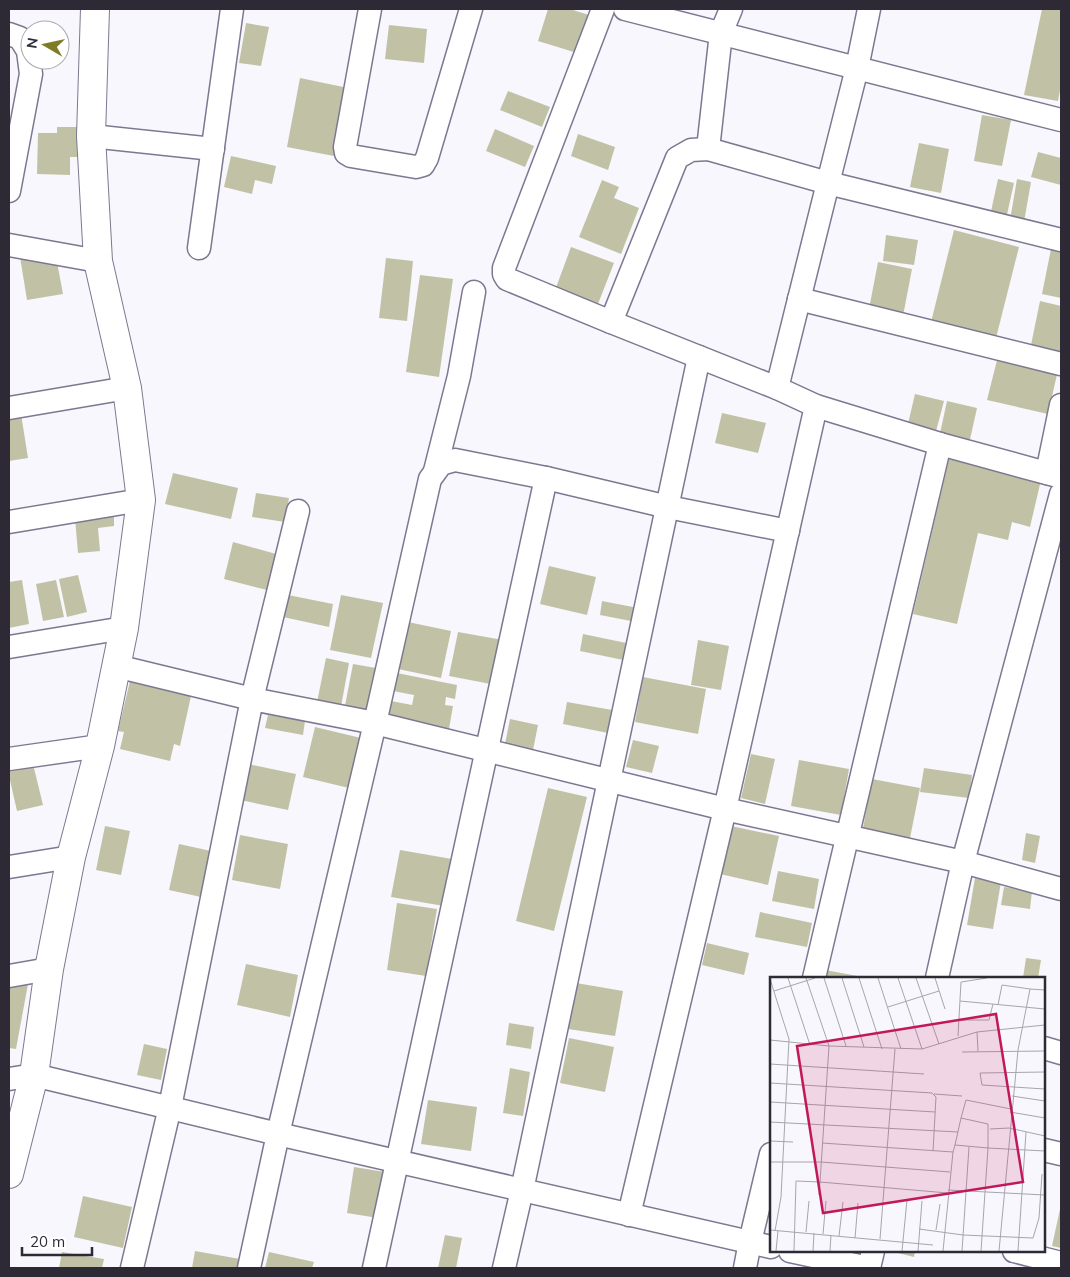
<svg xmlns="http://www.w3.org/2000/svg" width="1070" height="1277" font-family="Mulish,sans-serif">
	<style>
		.building { fill: #c1c2a5 }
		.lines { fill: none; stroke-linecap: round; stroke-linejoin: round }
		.street-casing { stroke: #7d7891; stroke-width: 25 }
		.secondary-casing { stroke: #7d7891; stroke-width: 30 }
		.street { stroke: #fff; stroke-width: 22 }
		.secondary { stroke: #fff; stroke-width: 28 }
		.inset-road { fill: none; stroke: #a7a5ad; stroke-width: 1 }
		.view { fill: #c2185b; fill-opacity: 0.15; stroke: #c2185b; stroke-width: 2.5 }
		.inset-edge { fill: none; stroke: #2d2a35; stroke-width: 2.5 }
	</style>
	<rect width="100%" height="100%" fill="#f8f7fd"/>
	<!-- building -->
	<g class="building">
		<polygon points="548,9 570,9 589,15 577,53 538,41"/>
		<polygon points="1042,9 1061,9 1061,85 1058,101 1024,95"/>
		<polygon points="246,23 269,27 261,66 239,63"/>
		<polygon points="389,25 427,29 424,63 385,59"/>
		<polygon points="300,78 353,89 339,157 287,147"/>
		<polygon points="508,91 550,107 542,127 500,110"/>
		<polygon points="982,115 1011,120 1002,166 974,161"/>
		<polygon points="57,127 80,127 81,157 70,157 70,175 37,174 38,133 57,133"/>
		<polygon points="495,129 534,146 525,167 486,151"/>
		<polygon points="578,134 615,147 608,170 571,156"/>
		<polygon points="919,143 949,149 941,193 910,187"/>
		<polygon points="1038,152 1061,158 1061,185 1031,177"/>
		<polygon points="231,156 276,166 272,184 255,180 252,194 224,187"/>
		<polygon points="998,179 1014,183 1006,219 990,216"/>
		<polygon points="1017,179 1031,182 1024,222 1010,220"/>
		<polygon points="602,180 619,187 614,198 639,208 621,254 579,237"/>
		<polygon points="954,230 1019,247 996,338 931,322"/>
		<polygon points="886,235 918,240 914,265 883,261"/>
		<polygon points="571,247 614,263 596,309 554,293"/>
		<polygon points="1051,249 1061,251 1061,298 1042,294"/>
		<polygon points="20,257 57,262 63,294 27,300"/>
		<polygon points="386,258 413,261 407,321 379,318"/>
		<polygon points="878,262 912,269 903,316 869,309"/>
		<polygon points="420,275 453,279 439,377 406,372"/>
		<polygon points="1040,301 1061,306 1061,352 1031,345"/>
		<polygon points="998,356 1058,370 1048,414 987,400"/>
		<polygon points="915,394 944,401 935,435 907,428"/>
		<polygon points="947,401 977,408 969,444 939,438"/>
		<polygon points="722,413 766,423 758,453 715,443"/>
		<polygon points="21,414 28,458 9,461 9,416"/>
		<polygon points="949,459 1041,480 1030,527 1012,522 1008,540 978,533 957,624 913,614"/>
		<polygon points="173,473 238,488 231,519 165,504"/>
		<polygon points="256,493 289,498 285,522 252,517"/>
		<polygon points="114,515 114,526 98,528 100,551 78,553 75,518"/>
		<polygon points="233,542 276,554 267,590 224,579"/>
		<polygon points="549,566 596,577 587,615 540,604"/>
		<polygon points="78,575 87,612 67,617 59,579"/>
		<polygon points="22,580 29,624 9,628 9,582"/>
		<polygon points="56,580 64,617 43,621 36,584"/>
		<polygon points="288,595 333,604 329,627 283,617"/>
		<polygon points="341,595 383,603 371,658 330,650"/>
		<polygon points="602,601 638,608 636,622 600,615"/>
		<polygon points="408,622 451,631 441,678 398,669"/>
		<polygon points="458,632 503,640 496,685 449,676"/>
		<polygon points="583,634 631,644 628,661 580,651"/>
		<polygon points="698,640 729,646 721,690 691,685"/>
		<polygon points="326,658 349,663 340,712 316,707"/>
		<polygon points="353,664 376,668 366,716 344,711"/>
		<polygon points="397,673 457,685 455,699 446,697 445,705 453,706 449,729 388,717 391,701 412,705 414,695 393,691"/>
		<polygon points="643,677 706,689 698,734 635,722"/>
		<polygon points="130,681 191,696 180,746 174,744 170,761 120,749 124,732 118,731"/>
		<polygon points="567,702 618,711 613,734 563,724"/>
		<polygon points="268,715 305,721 303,735 265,728"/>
		<polygon points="510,719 538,725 533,750 505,744"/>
		<polygon points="315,727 361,738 349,788 303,777"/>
		<polygon points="633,740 659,746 652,773 626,767"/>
		<polygon points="751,754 775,759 765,804 741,798"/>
		<polygon points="799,760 849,769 841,815 791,806"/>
		<polygon points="33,764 43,805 17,811 9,776 9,770"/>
		<polygon points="248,764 296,774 288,810 240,800"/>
		<polygon points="924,768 972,775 969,798 920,792"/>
		<polygon points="872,779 920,788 910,838 863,828"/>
		<polygon points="548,788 587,797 554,931 516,921"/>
		<polygon points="105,826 130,831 121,875 96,870"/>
		<polygon points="731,826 779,836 768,885 720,874"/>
		<polygon points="1026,833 1040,836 1035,863 1022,860"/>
		<polygon points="240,835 288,844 280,889 232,880"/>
		<polygon points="179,844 211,851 201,897 169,890"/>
		<polygon points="400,850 452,859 444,906 391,897"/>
		<polygon points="778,871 819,879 814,909 772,901"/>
		<polygon points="975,878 1001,882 993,929 967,925"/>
		<polygon points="1004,887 1032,891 1030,909 1001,905"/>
		<polygon points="397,903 437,909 426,976 387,970"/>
		<polygon points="760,912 812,923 807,947 755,937"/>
		<polygon points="707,943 749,953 744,975 702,965"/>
		<polygon points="1026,958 1041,960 1038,978 1023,978"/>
		<polygon points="246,964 298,975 290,1017 237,1005"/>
		<polygon points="825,970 863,977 863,978 823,978"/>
		<polygon points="9,980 28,984 16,1049 9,1048"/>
		<polygon points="576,983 623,991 615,1036 568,1029"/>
		<polygon points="509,1023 534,1027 531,1049 506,1045"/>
		<polygon points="569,1038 614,1047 605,1092 560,1083"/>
		<polygon points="144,1044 167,1049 161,1080 137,1075"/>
		<polygon points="510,1068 530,1072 523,1116 503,1113"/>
		<polygon points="428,1100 477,1107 471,1151 421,1144"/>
		<polygon points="354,1167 385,1172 378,1218 347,1213"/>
		<polygon points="83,1196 132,1207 123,1248 74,1237"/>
		<polygon points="1060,1209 1061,1209 1061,1248 1052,1246"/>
		<polygon points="445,1235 462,1238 456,1268 438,1268"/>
		<polygon points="195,1251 240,1259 239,1268 192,1268"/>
		<polygon points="898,1251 915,1251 914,1257 898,1253"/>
		<polygon points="62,1252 104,1259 102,1268 59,1268"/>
		<polygon points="269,1252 314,1262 312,1268 265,1268"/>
	</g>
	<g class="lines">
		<!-- street casing -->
		<g class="street-casing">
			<g id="street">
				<polyline points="370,9 345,147 346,153 351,156 416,167 423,165 427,158 471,9"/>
				<polyline points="603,9 504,268 504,274 507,279 611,322"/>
				<polyline points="625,9 1061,120"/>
				<polyline points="9,34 20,38 28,51 31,74 9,191"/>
				<polyline points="91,136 213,149"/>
				<polyline points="708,149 721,33 731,9"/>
				<polyline points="9,245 98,261"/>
				<polyline points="199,248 232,9"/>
				<polyline points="799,299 1061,364"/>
				<polyline points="777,388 611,322 677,158 691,150 708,149 828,183 857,68 869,9"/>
				<polyline points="816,406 940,444 1061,477"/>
				<polyline points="9,408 127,388"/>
				<polyline points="435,471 459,376 474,292"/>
				<polyline points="1047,473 1061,405"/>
				<polyline points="9,522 141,500"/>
				<polyline points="9,647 124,628"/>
				<polyline points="116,666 252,699 375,723 725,809 963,862 1061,889"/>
				<polyline points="9,759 100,746"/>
				<polyline points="9,867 71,857"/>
				<polyline points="9,976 49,969"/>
				<polyline points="814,978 940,444"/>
				<polyline points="937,978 963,862 1061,494"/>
				<polyline points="1044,1048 1061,1053"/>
				<polyline points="9,1079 34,1075 278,1134 771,1247"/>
				<polyline points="1044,1150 1061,1154"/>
				<polyline points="629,1215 725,809 816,406 777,388 828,183 1061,240"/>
				<polyline points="790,1251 869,1268 873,1251"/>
				<polyline points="1014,1251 1061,1263"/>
				<polyline points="132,1268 170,1107 252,699 298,511"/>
				<polyline points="249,1268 278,1134 375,723 430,479 441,464 455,460 546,478 668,507 788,531"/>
				<polyline points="374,1268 546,478"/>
				<polyline points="504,1268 522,1190 699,357"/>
				<polyline points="745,1268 750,1242 771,1154"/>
			</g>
		</g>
		<!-- secondary casing -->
		<g class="secondary-casing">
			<polyline id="secondary" points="9,1174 34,1075 49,969 71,857 100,746 124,628 141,500 127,388 98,261 91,136 95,9"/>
		</g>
		<!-- street -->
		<use href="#street" class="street"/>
		<!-- secondary -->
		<use href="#secondary" class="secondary"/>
	</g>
	<!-- overview -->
	<g transform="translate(770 977)">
		<rect width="275" height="275" fill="#f8f7fd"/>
		<path class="inset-road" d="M18,1L40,68M36,1L59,69L50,205L178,216M54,1L76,69M72,1L94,70M89,1L112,72M108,1L131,72M128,1L152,72M146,1L169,67M165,1L175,32M0,2L19,62L11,220L5,254M4,14L45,1M190,24L275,32M228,28L232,8L260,12M118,30L169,14M188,43H219L223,27M207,55L208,74M188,59L191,5L217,1M0,63L59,69L152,72L207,55L275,48M192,75L275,74M0,87L154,97M275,95L210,96L212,108L275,112M0,106L162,116L166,120L163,174M164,117L192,119M242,119L275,124M0,125L165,135M240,135L275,141M191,141L196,123L241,132M0,145L188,155M220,152L239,151L275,159M0,164L23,165M52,166L183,175L185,168L218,171L211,274M185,168L191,141L218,147V171L275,174M0,185H51L180,195M178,213L275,218M149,252L193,258L263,261L269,241L272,197M0,253L163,268M166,253L170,227M36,255L39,224M53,257L56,224M69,259L73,225M85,261L88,226M110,262L125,72M6,274L8,254M24,274L26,204L50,205L49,218M43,274L44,256M60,274L61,258M132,274L137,223M148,274L152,224M173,274L183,175M192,274L199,170M229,274L248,73L260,12L275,13M248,274L256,155"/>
		<path class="view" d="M226,37L253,205L53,236L27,69Z"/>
		<rect width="275" height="275" class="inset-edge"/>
	</g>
	<!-- border -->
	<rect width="1070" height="1277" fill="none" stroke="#2d2a35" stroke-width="20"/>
	<!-- north arrow -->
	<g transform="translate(45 45) rotate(279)"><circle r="24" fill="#ffffff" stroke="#abaaae"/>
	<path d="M0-4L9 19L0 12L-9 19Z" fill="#7e7d25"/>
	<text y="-8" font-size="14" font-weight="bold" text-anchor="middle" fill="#2d2a35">N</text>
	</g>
	<!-- scale -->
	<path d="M22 1247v8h70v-8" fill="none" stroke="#2d2a35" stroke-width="2.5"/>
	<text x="30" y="1247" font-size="15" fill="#2d2a35" stroke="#ffffff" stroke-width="4" paint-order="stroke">20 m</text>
</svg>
